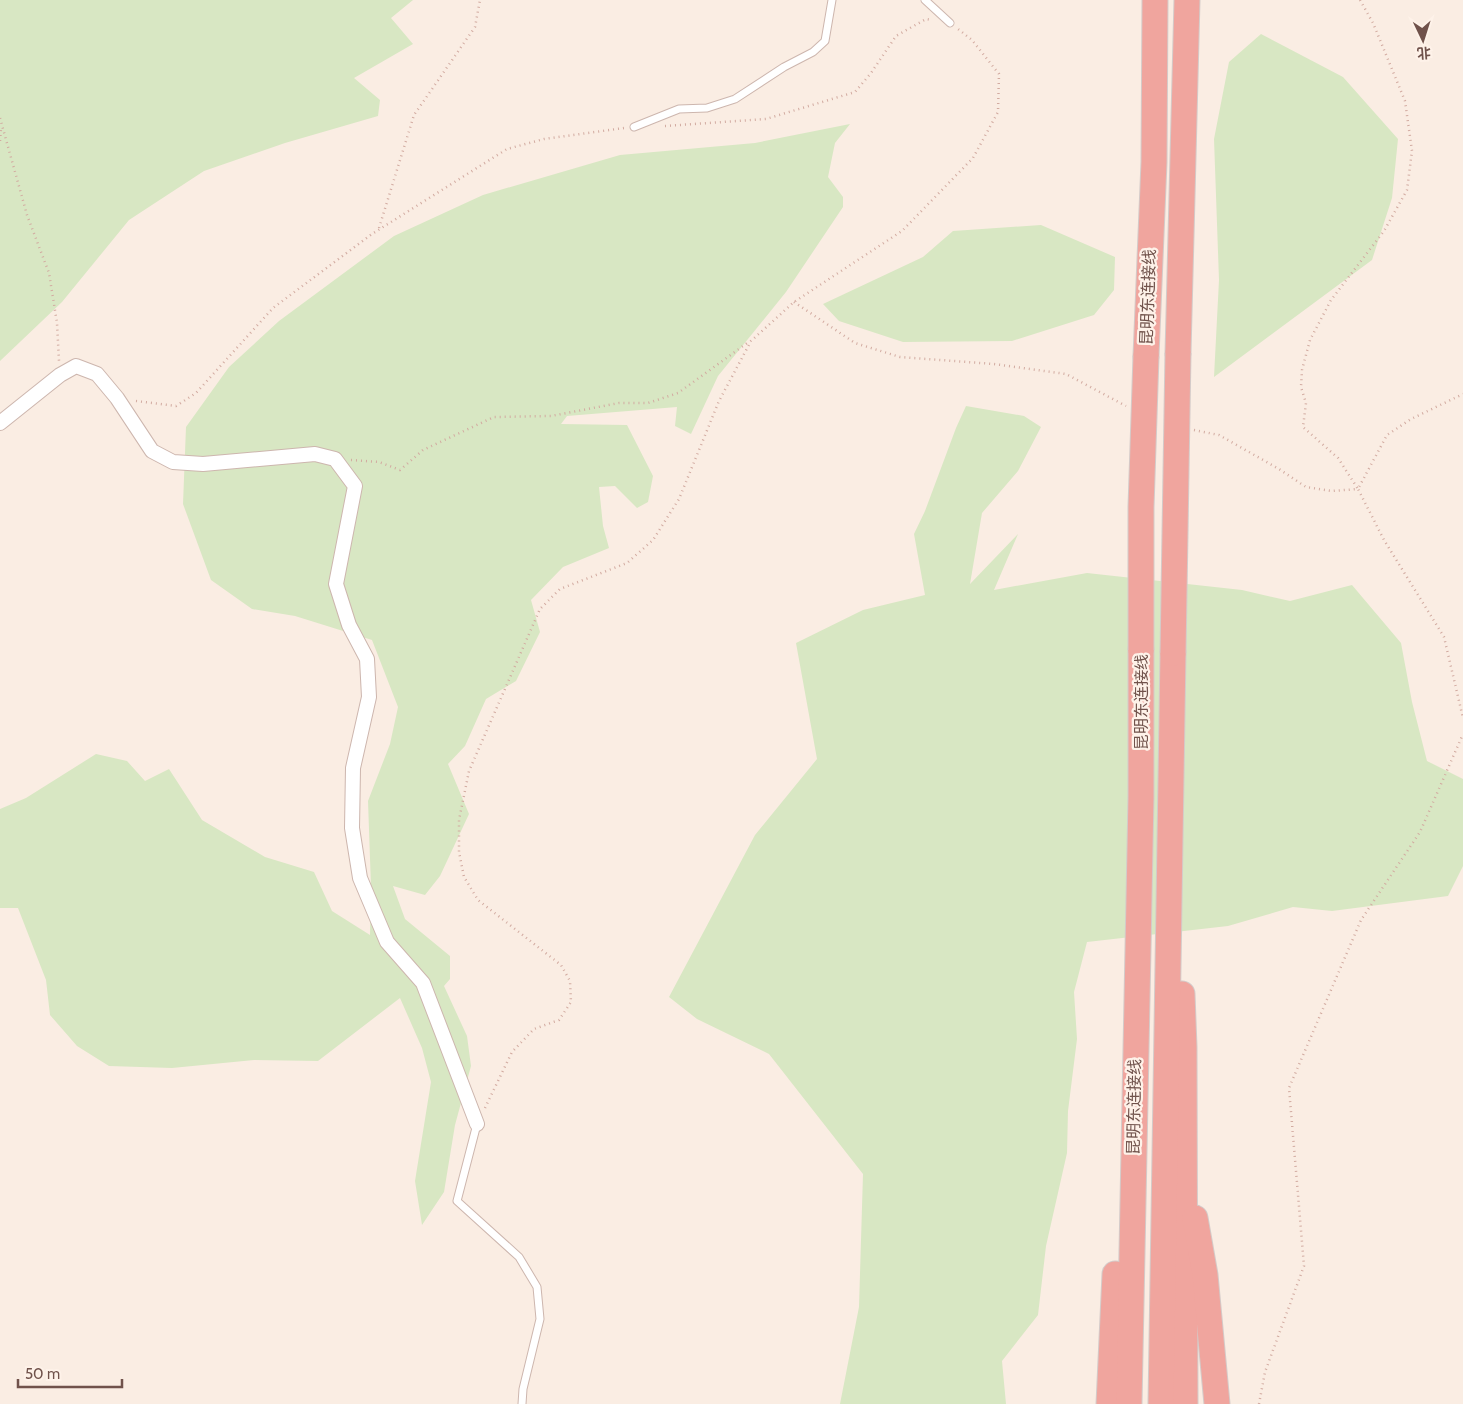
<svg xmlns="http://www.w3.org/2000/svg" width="1463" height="1404" font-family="Cabin,'Noto Sans SC',sans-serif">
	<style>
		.green { fill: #d8e7c3 }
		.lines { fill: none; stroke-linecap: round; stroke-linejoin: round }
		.service-casing { stroke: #cdb6ae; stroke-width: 9 }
		.minor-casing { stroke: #cdb6ae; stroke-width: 16 }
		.motorway-casing { stroke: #d4cbc9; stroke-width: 27 }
		.path { stroke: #d2aba1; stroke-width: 2.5; stroke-dasharray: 1 4; stroke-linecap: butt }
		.service { stroke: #fff; stroke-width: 7 }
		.minor { stroke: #fff; stroke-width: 14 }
		.motorway { stroke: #f0a59e; stroke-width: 25 }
		.motorway-bridge-casing { stroke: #d4cbc9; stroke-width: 27; stroke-linecap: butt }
		.motorway-bridge { stroke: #f0a59e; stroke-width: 25 }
		.labels { text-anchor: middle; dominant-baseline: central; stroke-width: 4.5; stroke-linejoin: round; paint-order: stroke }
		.street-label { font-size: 16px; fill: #70524b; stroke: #fef2e9 }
	</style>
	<rect width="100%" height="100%" fill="#faede3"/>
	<!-- green -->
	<g class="green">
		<polygon points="0,0 413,0 391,18 413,44 354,78 380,100 378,116 285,143 204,171 129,220 62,302 0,361"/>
		<polygon points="1261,34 1343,77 1398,139 1392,198 1372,260 1214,377 1219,280 1214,139 1229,62"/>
		<polygon points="850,124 835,143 828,177 843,197 843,207 786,292 718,376 691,434 675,426 677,407 567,416 561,424 627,425 653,476 648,502 637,508 615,486 599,487 603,526 609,548 563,567 531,600 540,632 516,681 486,699 465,746 448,764 469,814 440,876 425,895 393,886 405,919 450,956 450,979 444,986 467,1036 471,1066 455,1125 444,1192 422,1225 415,1181 431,1082 422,1048 400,998 318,1061 254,1060 172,1068 109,1066 77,1046 50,1015 46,980 18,908 0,908 0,809 26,798 96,754 127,761 145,781 169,769 202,820 265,857 314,872 332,911 370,935 371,887 368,801 390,744 398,707 372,640 295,616 252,609 211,580 183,504 186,427 229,367 279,321 394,236 483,195 620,155 755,143"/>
		<polygon points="1041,225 1115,257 1114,290 1094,315 1012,341 903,342 839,321 823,304 923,257 953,231"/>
		<polygon points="966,406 1024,416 1041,427 1018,471 982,513 970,584 1018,534 994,590 1087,573 1242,590 1290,601 1352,585 1401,643 1412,702 1427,761 1463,779 1463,866 1448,896 1332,911 1293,907 1228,926 1087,942 1074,992 1077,1039 1068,1111 1067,1153 1046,1246 1038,1315 1002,1361 1006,1404 840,1404 859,1307 863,1174 769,1054 697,1019 669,997 755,835 817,759 796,643 863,610 925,595 914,534 925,511 956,428"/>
	</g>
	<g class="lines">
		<!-- service casing -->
		<g class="service-casing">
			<g id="service">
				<polyline points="925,0 950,23"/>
				<polyline points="634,127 679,109 707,108 735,99 784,67 813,52 825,41 832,0"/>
				<polyline points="477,1124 457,1201 519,1257 537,1287 540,1319 523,1389 522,1404"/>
			</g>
		</g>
		<!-- minor casing -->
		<g class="minor-casing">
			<polyline id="minor" points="0,423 60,375 76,366 97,374 117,398 152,451 173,462 203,464 315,454 335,459 355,486 336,584 349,625 367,659 369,697 353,768 352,828 360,878 387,942 423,983 477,1124"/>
		</g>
		<!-- motorway casing -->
		<g class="motorway-casing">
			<g id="motorway">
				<polyline points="1178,353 1187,0"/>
				<polyline points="1146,356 1154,162 1155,0"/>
				<polyline points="1182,994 1184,1047 1185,1404"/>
				<polyline points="1195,1218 1205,1275 1217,1404"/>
				<polyline points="1109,1404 1115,1274"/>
				<polyline points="1129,1404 1141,797 1141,650"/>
				<polyline points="1161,1404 1173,653"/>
			</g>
		</g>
		<!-- path -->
		<g class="path">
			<polyline points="1360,0 1373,23 1405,101 1412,151 1407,190 1384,231 1331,300 1310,340 1302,370 1301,387 1306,403 1303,427 1338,458 1358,489 1387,435 1411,419 1463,394"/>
			<polyline points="0,118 27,215 49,273 57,323 59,361"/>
			<polyline points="665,126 766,119 855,92 871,73 896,36 926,19 932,20"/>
			<polyline points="0,141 1,128"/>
			<polyline points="379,228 414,115 475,27 480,0"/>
			<polyline points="794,302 855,343 900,357 994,364 1066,374 1126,406"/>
			<polyline points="136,401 176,406 196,393 273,308 372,234 507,149 544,139 624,128"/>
			<polyline points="1194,430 1219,435 1279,469 1306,487 1332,491 1358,489 1384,540 1444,637 1463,718"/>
			<polyline points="351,460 379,462 400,470 423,450 494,417 551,416 619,403 648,403 678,393 750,341"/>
			<polyline points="485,1108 512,1052 534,1029 559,1020 571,1002 570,981 561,965 478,900 464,877 459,852 459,820 469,771 540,609 560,589 627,563 653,540 679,499 719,401 751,341 794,302 902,231 973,158 998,112 999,74 972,40 958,29"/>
			<polyline points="1259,1404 1265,1372 1304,1266 1289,1088 1361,920 1420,832 1463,734"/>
		</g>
		<!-- service -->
		<use href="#service" class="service"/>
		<!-- minor -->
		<use href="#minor" class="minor"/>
		<!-- motorway -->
		<use href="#motorway" class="motorway"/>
		<!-- motorway-bridge casing -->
		<g class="motorway-bridge-casing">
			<g id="motorway-bridge">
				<polyline points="1141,650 1141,507 1146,356"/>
				<polyline points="1173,653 1178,353"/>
			</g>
		</g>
		<!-- motorway-bridge -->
		<use href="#motorway-bridge" class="motorway-bridge"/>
	</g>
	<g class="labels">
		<!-- street labels -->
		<g class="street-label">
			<text transform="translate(1148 297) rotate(-88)">昆明东连接线</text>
			<text transform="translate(1141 702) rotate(-90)">昆明东连接线</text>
			<text transform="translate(1134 1107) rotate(-89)">昆明东连接线</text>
		</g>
	</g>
	<!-- north arrow -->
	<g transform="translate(1423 40) rotate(176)" stroke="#fef2e9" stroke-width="4" paint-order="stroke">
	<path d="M0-4L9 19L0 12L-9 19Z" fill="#70524b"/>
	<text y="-8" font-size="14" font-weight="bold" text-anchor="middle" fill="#70524b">北</text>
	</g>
	<!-- scale -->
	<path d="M18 1379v8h104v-8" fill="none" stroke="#70524b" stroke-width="2.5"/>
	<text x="25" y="1379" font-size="15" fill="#70524b" stroke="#fef2e9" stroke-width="4" paint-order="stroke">50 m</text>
</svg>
